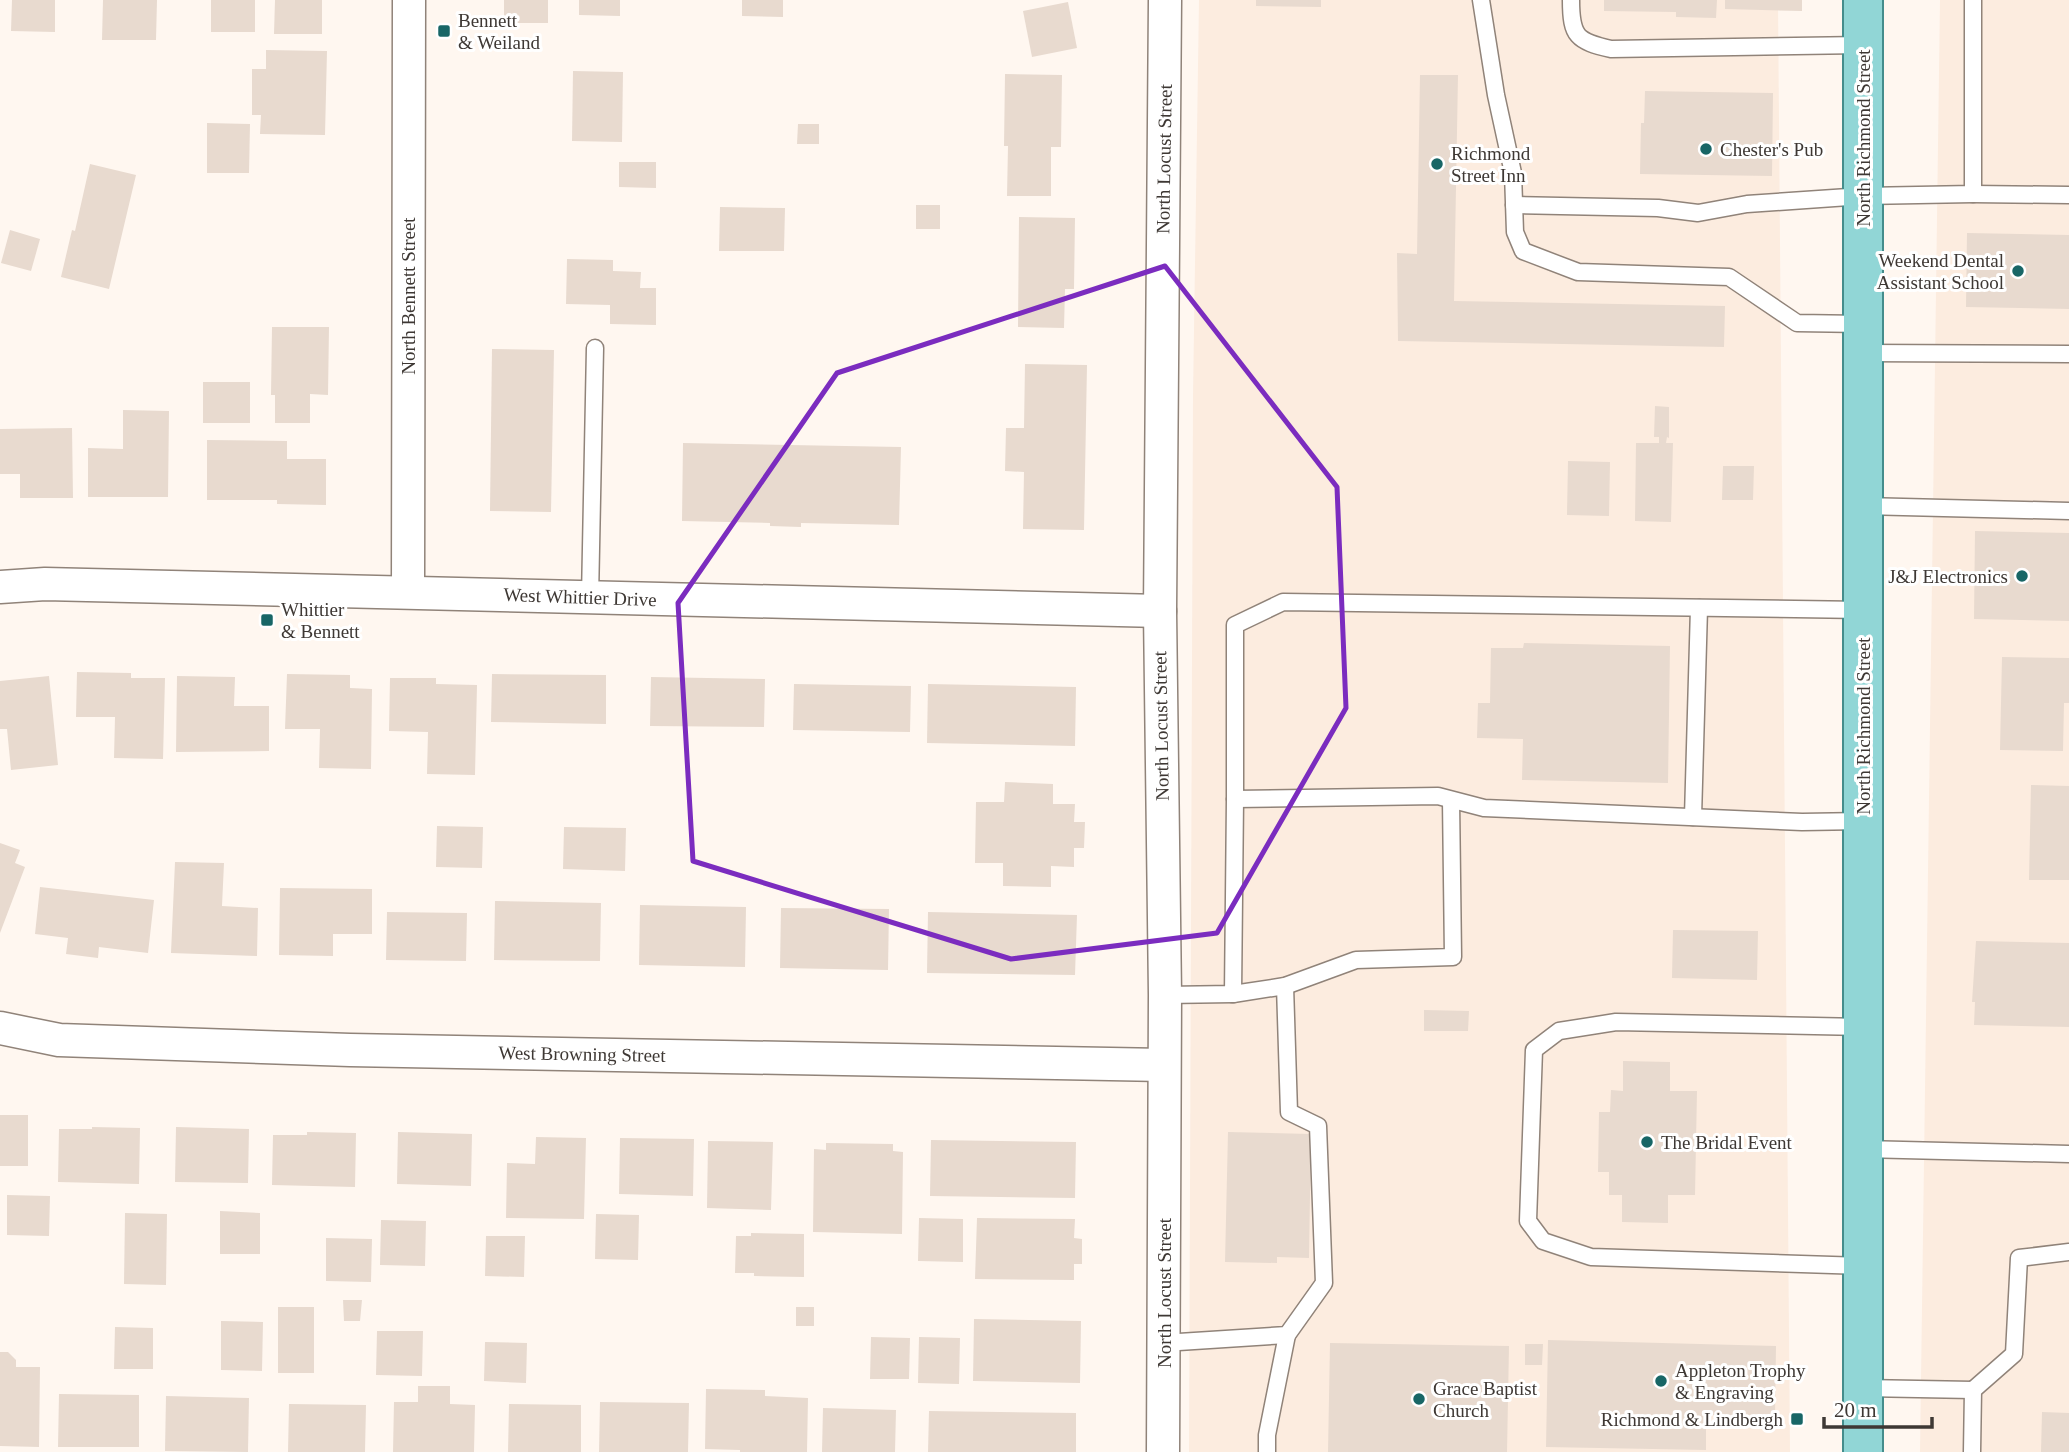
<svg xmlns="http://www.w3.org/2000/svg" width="2069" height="1452" font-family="'Times New Roman',serif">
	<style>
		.built { fill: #fcecdf }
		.building { fill: #e8dacf }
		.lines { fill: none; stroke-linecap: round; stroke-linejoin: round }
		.service-casing { stroke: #908379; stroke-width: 19 }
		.minor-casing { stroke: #908379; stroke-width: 35 }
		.primary-casing { stroke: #448d8c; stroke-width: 42 }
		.service { stroke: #fff; stroke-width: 16 }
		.minor { stroke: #fff; stroke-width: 32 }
		.primary { stroke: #91d6d6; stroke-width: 38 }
		.marked { fill: none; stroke: #7b2cbf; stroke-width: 5; stroke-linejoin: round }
		.poi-dot { fill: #186666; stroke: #fff; stroke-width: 2.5 }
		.labels { text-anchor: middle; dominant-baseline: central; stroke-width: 6; stroke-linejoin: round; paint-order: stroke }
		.poi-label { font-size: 19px; fill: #3e3834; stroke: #fff; text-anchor: start }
		.street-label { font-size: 19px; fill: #3e3834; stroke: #fff }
	</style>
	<rect width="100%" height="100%" fill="#fff7f0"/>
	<!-- built -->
	<g class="built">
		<polygon points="1199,0 1778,0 1790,1452 1189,1452 1193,395"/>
		<polygon points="1940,0 2069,0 2069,1452 1920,1452"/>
	</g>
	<!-- building -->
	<g class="building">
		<polygon points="12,0 55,0 55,32 11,31"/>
		<polygon points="103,0 157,0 156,40 102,40"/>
		<rect x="211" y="0" width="44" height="32"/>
		<polygon points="275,0 322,0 322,34 274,34"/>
		<rect x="504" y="0" width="44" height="23"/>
		<polygon points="579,0 620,0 620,16 579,15"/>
		<polygon points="742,0 783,0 783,17 742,16"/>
		<polygon points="1256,0 1321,0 1321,7 1256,6"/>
		<polygon points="1604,0 1717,0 1716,18 1676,17 1676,12 1604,11"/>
		<polygon points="1725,0 1802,0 1802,11 1725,9"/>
		<polygon points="1068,2 1077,48 1032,57 1023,11"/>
		<polygon points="266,50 327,51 325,135 260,134 261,115 252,115 252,69 266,69"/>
		<polygon points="573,71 623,72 622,142 572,141"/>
		<polygon points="1005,74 1062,75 1061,147 1051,147 1051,196 1007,196 1008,146 1004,146"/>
		<polygon points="1420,75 1458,75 1454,301 1725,306 1724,347 1398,341 1397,253 1417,254"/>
		<polygon points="1645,91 1773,93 1772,176 1640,174 1641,123 1644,123"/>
		<polygon points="207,123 250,124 249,173 207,173"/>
		<polygon points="798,124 819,124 819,144 797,144"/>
		<polygon points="619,162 656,162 656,188 619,187"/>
		<polygon points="90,164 136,175 109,289 61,277 72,230 75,231"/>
		<rect x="916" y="205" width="24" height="24"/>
		<polygon points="720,207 785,208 784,251 719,251"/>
		<polygon points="1019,217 1075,218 1074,289 1065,289 1064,328 1018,327"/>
		<polygon points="10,230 40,239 31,271 1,263"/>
		<polygon points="1967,233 2069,235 2069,309 1966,307"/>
		<polygon points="567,259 613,260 613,271 641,272 640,288 656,288 656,325 610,324 610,305 566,304"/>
		<polygon points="272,327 329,327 328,395 310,394 310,423 275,423 275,395 271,395"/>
		<polygon points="492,349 554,350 551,512 490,511"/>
		<polygon points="1025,364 1087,365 1084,530 1023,529 1024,472 1005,471 1006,428 1024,428"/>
		<rect x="203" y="382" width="47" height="41"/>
		<polygon points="1655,406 1669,407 1669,438 1667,437 1666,443 1673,443 1671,522 1635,521 1636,443 1659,443 1659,437 1654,437"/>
		<polygon points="123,410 169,411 168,497 88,497 88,448 123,449"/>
		<polygon points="72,428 73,498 20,498 20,474 0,474 0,429"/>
		<polygon points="207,440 287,441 287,459 326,459 326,505 277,504 277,500 207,500"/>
		<polygon points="683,443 901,447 899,525 801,523 801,527 770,526 770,523 682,521"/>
		<polygon points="1568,461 1610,462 1609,516 1567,515"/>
		<polygon points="1723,466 1754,466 1753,500 1722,500"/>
		<polygon points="1975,531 2069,533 2069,621 1974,619"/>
		<polygon points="1524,643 1670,646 1668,783 1522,780 1523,739 1477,738 1478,703 1490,703 1491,648 1523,648"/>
		<polygon points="2002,657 2069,658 2069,703 2064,703 2063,751 2000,750"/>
		<polygon points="77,672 131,673 131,678 165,678 163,759 114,758 115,717 76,717"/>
		<polygon points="287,674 350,675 350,688 372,689 371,769 319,768 320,729 285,729"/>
		<polygon points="492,674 606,675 606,724 491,722"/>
		<polygon points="49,676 58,765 11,770 7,729 0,729 0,681"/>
		<polygon points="177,676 235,677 234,706 269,706 269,751 176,752"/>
		<polygon points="651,677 765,679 764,727 650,726"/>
		<polygon points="390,678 436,678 436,684 477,685 475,775 427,774 428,732 389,731"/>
		<polygon points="794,684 911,686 910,732 793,730"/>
		<polygon points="928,684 1076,687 1075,746 927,743"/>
		<polygon points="1005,782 1053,784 1053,804 1075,804 1074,822 1085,822 1084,848 1074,848 1074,867 1051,866 1051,887 1003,886 1003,863 975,863 976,802 1004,802"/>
		<polygon points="2031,785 2069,786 2069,880 2029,880"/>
		<polygon points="437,826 483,827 482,868 436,867"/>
		<polygon points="564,827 626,828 625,871 563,869"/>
		<polygon points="0,843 20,850 15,863 25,867 0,933"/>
		<polygon points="175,862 224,863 222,906 258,908 257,956 171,953"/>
		<polygon points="40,887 154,900 148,953 99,947 98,958 66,954 68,938 35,934"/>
		<polygon points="280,888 372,889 372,934 333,934 333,956 279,955"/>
		<polygon points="495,901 601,903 600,961 494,960"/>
		<polygon points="640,905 746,907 745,967 639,965"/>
		<polygon points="781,908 889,909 888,970 780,968"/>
		<polygon points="387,912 467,913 466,961 386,960"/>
		<polygon points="928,912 1077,915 1075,975 927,973"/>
		<polygon points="1673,930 1758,931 1757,980 1672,978"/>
		<polygon points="1976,941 2069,943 2069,1027 1974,1025 1975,1002 1972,1002"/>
		<polygon points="1424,1010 1469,1011 1468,1031 1424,1031"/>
		<polygon points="1623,1061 1670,1062 1670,1091 1697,1091 1695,1195 1668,1195 1668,1223 1622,1222 1622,1195 1609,1195 1609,1172 1598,1172 1599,1112 1610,1112 1611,1090 1623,1091"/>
		<rect x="0" y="1115" width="28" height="51"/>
		<polygon points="92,1127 140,1128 139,1184 58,1182 59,1129 92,1129"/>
		<polygon points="176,1127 249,1129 248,1183 175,1182"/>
		<polygon points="307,1132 356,1133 355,1187 272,1185 273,1135 307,1135"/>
		<polygon points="398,1132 472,1134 471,1186 397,1184"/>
		<polygon points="1228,1132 1311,1134 1309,1258 1277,1257 1277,1263 1225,1262"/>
		<polygon points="536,1137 586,1138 584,1219 506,1218 507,1163 535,1164"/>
		<polygon points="620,1138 694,1139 693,1196 619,1194"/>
		<polygon points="931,1140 1076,1142 1075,1198 930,1196"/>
		<polygon points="708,1141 773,1142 771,1210 707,1208"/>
		<polygon points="826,1143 893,1144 893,1151 903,1152 902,1234 813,1232 814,1149 826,1150"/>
		<polygon points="7,1195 50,1196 49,1236 7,1235"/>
		<polygon points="220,1211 260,1213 260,1254 220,1254"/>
		<polygon points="125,1213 167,1214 166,1285 124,1284"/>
		<polygon points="596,1214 639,1215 638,1260 595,1259"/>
		<polygon points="919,1218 963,1219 963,1262 918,1261"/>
		<polygon points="977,1218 1075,1219 1074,1238 1082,1239 1082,1264 1074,1264 1074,1280 975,1279"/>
		<polygon points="381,1220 426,1221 425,1266 380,1265"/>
		<polygon points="751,1233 804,1234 804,1277 754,1276 754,1273 735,1273 736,1236 751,1236"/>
		<polygon points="486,1236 525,1236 524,1277 485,1276"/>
		<polygon points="326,1238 372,1239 371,1282 326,1281"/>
		<polygon points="343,1300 362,1300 360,1321 344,1321"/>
		<rect x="278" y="1307" width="36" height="66"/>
		<rect x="796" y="1307" width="18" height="19"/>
		<polygon points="974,1319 1081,1321 1080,1383 973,1381"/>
		<polygon points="221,1321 263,1322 262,1371 221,1370"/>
		<polygon points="115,1327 153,1328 153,1369 114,1369"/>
		<polygon points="377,1331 423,1331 422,1376 376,1375"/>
		<polygon points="871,1337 910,1338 909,1379 870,1379"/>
		<polygon points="919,1337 960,1338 959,1384 918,1383"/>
		<polygon points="1548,1340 1776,1346 1775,1416 1706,1415 1706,1450 1546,1447"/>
		<polygon points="485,1342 527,1343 526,1383 484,1381"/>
		<polygon points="1330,1343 1509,1346 1507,1452 1328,1452"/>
		<polygon points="1525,1344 1543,1344 1542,1365 1525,1365"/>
		<polygon points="0,1352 8,1352 16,1360 16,1367 40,1367 39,1447 0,1446"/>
		<polygon points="418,1386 450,1386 450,1404 475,1405 474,1452 393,1452 394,1402 418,1402"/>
		<polygon points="706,1389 765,1390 765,1396 808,1398 807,1452 740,1452 740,1450 705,1449"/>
		<polygon points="59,1394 139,1395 139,1447 58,1447"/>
		<polygon points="166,1396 249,1398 248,1452 165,1451"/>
		<polygon points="600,1402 689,1403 688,1452 599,1452"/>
		<polygon points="289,1404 366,1405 365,1452 288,1452"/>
		<polygon points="509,1404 581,1405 581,1452 508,1452"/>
		<polygon points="823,1408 896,1410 895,1452 822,1452"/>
		<polygon points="929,1411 1076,1413 1076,1452 928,1452"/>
		<polygon points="2042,1412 2069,1413 2069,1452 2041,1452"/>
	</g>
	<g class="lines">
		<!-- service casing -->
		<g class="service-casing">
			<g id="service">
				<polyline points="1481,0 1496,95 1513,173 1515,232 1523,251 1578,272 1729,277 1797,323 1863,324"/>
				<path d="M1571,0C1571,37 1577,41 1611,49L1863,45"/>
				<polyline points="1973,194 2069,195"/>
				<polyline points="1514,205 1658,208 1698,213 1747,204 1863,196 1973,194 1973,0"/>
				<polyline points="1863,353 2069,354"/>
				<polyline points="1863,506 2069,511"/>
				<polyline points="590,598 595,348"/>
				<polyline points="1863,610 1283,602 1235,625 1235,799 1438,796 1484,808 1802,822 1863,821"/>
				<polyline points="1693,817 1699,608"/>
				<polyline points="1233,994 1285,986 1356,960 1453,957 1451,800"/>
				<polyline points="1165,995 1233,994 1235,799"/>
				<polyline points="1863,1027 1616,1022 1559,1031 1534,1050 1528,1221 1543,1241 1591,1257 1863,1266"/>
				<polyline points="1863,1149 2069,1154"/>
				<polyline points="1163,1343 1287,1335 1324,1283 1318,1126 1289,1112 1285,986"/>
				<polyline points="1863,1388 1973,1390"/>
				<polyline points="1267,1452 1267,1435 1287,1335"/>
				<polyline points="1972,1452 1973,1390 2014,1354 2019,1258 2069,1252"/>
			</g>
		</g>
		<!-- minor casing -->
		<g class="minor-casing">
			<g id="minor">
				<polyline points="0,587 45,584 1160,611"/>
				<polyline points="408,592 409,0"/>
				<polyline points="0,1028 59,1040 350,1050 1164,1065"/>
				<polyline points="1163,1452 1165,995 1160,611 1165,0"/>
			</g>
		</g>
		<!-- primary casing -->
		<g class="primary-casing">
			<polyline id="primary" points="1863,0 1863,1452"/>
		</g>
		<!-- service -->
		<use href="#service" class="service"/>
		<!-- minor -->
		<use href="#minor" class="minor"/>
		<!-- primary -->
		<use href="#primary" class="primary"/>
	</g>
	<!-- marked area -->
	<path class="marked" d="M1165,266L1337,487L1346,708L1217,933L1011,959L693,861L678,603L837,373Z"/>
	<!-- markers -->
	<g class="poi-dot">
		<rect x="437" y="24" width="14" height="14" rx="3.5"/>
		<circle cx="1706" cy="149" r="7"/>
		<circle cx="1437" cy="164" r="7"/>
		<circle cx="2018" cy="271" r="7"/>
		<circle cx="2022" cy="576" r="7"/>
		<rect x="260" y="613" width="14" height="14" rx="3.5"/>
		<circle cx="1647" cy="1142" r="7"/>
		<circle cx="1661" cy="1381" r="7"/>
		<circle cx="1419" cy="1399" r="7"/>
		<rect x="1790" y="1412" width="14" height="14" rx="3.5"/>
	</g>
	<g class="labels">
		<!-- poi labels -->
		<g class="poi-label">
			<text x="458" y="20">Bennett<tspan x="458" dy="22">&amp; Weiland</tspan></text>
			<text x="1720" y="149">Chester's Pub</text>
			<text x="1451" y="153">Richmond<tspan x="1451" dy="22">Street Inn</tspan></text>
			<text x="2004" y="260" text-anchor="end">Weekend Dental<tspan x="2004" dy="22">Assistant School</tspan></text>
			<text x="2008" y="576" text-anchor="end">J&amp;J Electronics</text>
			<text x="281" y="609">Whittier<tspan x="281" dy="22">&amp; Bennett</tspan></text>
			<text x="1661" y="1142">The Bridal Event</text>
			<text x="1675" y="1370">Appleton Trophy<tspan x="1675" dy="22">&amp; Engraving</tspan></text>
			<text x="1433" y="1388">Grace Baptist<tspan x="1433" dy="22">Church</tspan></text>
			<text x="1783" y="1419" text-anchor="end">Richmond &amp; Lindbergh</text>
		</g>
		<!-- street labels -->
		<g class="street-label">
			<text transform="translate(1863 138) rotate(-90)">North Richmond Street</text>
			<text transform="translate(1164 159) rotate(-89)">North Locust Street</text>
			<text transform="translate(408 296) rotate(-90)">North Bennett Street</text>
			<text transform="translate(580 597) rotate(2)">West Whittier Drive</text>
			<text transform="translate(1161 726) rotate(-91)">North Locust Street</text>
			<text transform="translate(1863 726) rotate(-90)">North Richmond Street</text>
			<text transform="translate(582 1054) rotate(1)">West Browning Street</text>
			<text transform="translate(1164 1293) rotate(-90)">North Locust Street</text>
		</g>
	</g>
	<!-- scale -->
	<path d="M1824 1417v10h108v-10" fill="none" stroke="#3e3834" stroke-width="3.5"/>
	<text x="1834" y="1417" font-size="21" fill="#3e3834" stroke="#ffffff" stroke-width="5" paint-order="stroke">20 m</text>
</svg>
